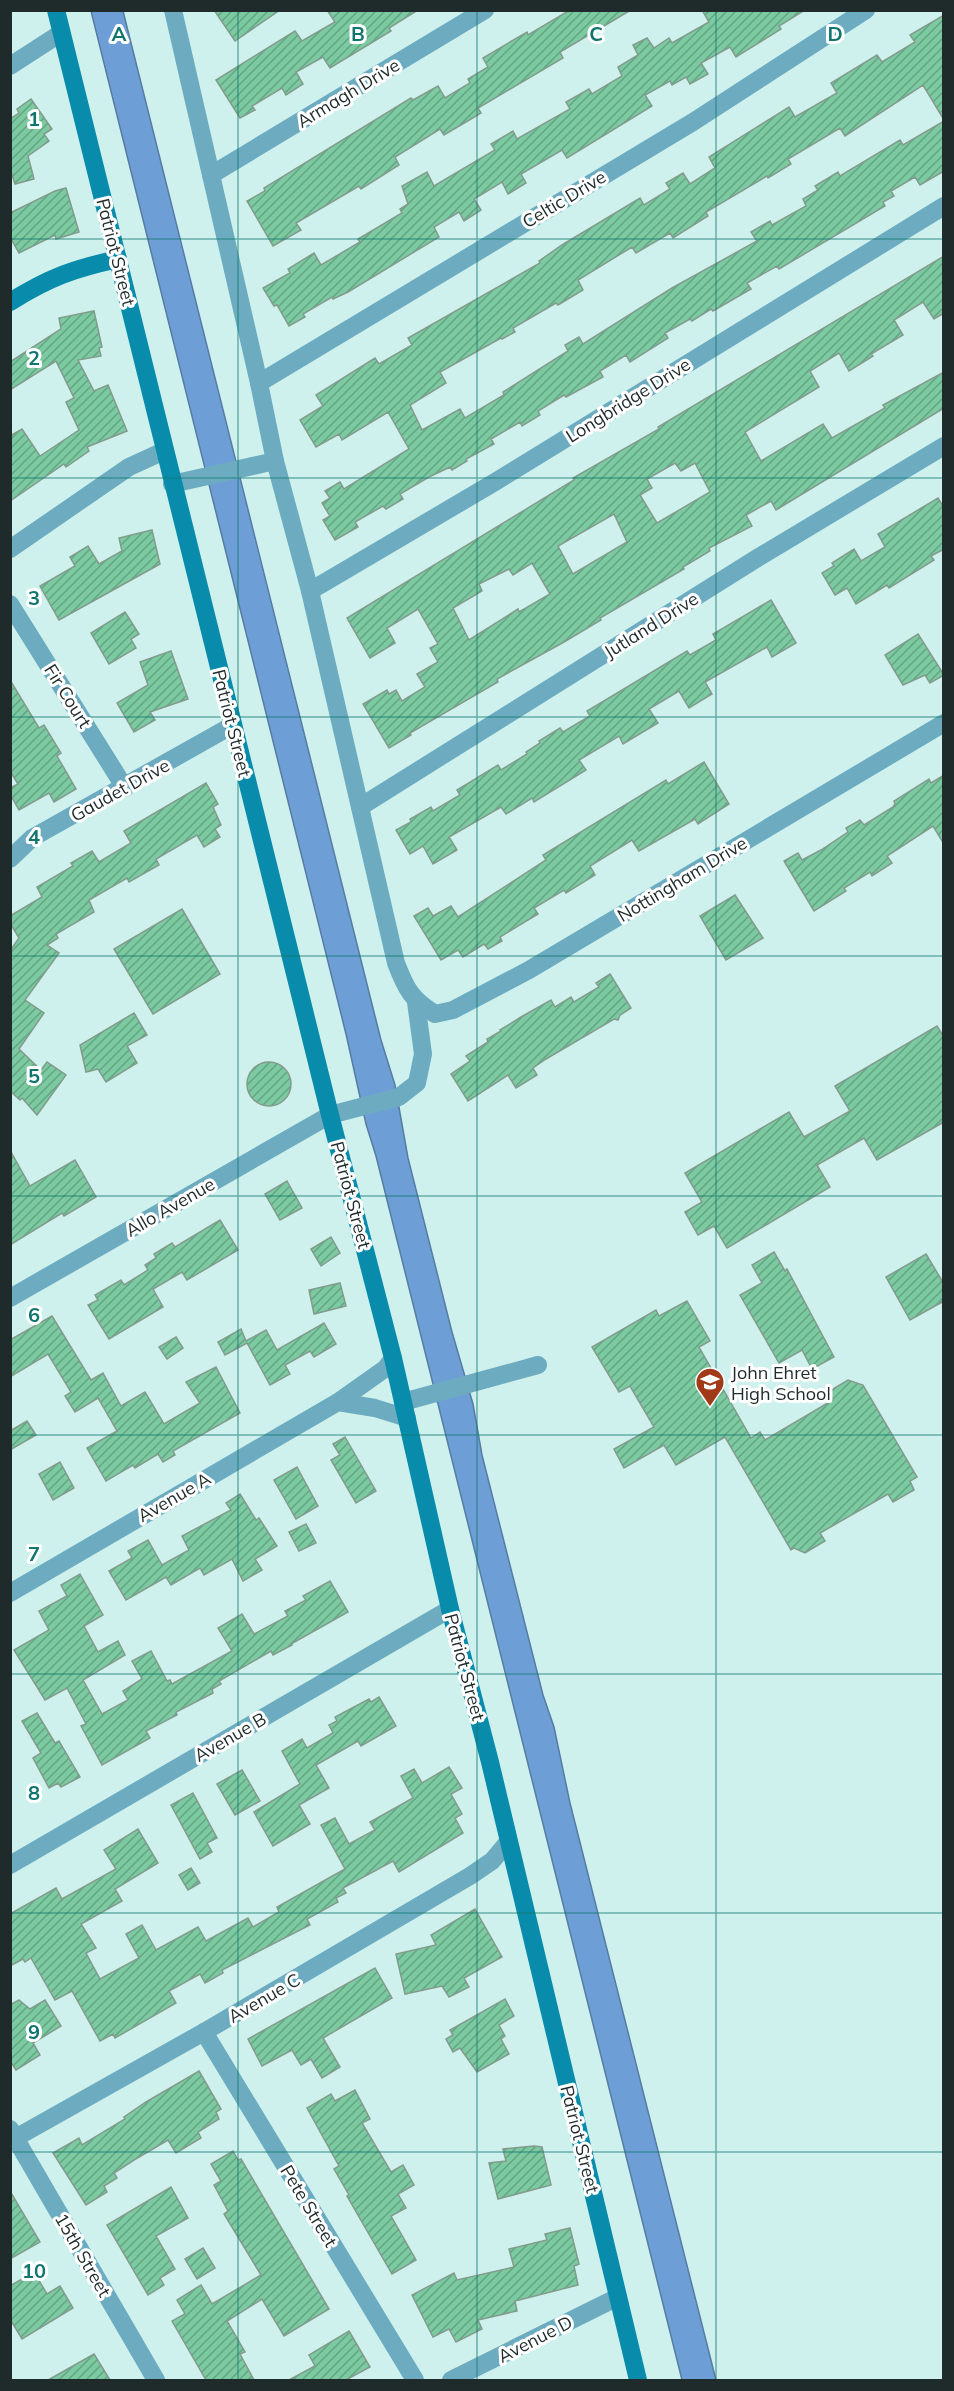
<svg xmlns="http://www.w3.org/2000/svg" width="954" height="2391" font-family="Mulish,sans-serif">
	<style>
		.water { fill: #6d9fd6; stroke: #557ca2; stroke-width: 1.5 }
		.building { fill: url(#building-hatch); stroke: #829b8c; stroke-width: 1.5; fill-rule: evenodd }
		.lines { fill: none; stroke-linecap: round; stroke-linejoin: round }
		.street { stroke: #6dacc0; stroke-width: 18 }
		.secondary { stroke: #098cab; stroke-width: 18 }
		.grid { fill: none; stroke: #0f766e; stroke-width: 1.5; stroke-opacity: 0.55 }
		.labels { text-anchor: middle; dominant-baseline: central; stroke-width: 6; stroke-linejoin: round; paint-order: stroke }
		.street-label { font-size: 18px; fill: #1e2b2a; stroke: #fff }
		.poi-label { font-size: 18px; fill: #1e2b2a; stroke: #fff; text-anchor: start }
		.grid-label { font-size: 20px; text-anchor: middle; font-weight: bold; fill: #0f766e; stroke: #fff; stroke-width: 6; stroke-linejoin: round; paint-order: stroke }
	</style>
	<defs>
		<pattern id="building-hatch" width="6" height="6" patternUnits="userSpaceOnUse" patternTransform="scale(1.5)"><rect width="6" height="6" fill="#7ccaa1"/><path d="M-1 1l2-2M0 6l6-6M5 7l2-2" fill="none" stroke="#65a483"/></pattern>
	</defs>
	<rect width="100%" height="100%" fill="#cff1ee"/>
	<!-- water -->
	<polygon class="water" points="91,11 123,11 381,1040 395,1085 408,1158 452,1332 473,1404 482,1455 543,1695 554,1727 570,1803 716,2380 682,2380 376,1156 366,1124 346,1034"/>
	<!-- building -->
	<g class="building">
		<polygon points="214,10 280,10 235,41"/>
		<polygon points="327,10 418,10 389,28 391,31 330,68 323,57 296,72 303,84 286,95 282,88 252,106 255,110 240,118 216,80 295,31 302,41 335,22"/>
		<polygon points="570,10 631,10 560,52 563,58 478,108 481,113 471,119 444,135 440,129 395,157 399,165 361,189 359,186 296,223 301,230 273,246 247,201 265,191 264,188 411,98 413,100 438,86 445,98 470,83 468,79 488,67 483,58 527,32 528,35"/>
		<polygon points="702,10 805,10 779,26 781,29 736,57 730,47 701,63 708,74 690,84 686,77 672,85 670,81 645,95 652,106 567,158 562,150 521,174 526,183 508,194 502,182 474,199 481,210 464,221 459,212 434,227 439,237 348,292 333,299 332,297 303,314 305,317 289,326 277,305 274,306 263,288 290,273 288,269 314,253 321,265 360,242 358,239 402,213 400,209 408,204 402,186 427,172 434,186 495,150 491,144 513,131 517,139 570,109 566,102 589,89 592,94 622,76 618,67 638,55 633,45 647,38 654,48 669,38 672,43 709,22"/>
		<polygon points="944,15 944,120 923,85 845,136 840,128 788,159 791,164 768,178 767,176 706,212 708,216 673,238 670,233 636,253 632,247 578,280 583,290 558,305 556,303 513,328 515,332 502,339 501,338 440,372 446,383 410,405 422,430 460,409 465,418 504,395 503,392 568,351 565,345 579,337 583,344 672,288 757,241 751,232 770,221 772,225 806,206 803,199 818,190 815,186 838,172 840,176 900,140 903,145 944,121 944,171 920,185 915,177 891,191 894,196 883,202 885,206 779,269 777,266 747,283 751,289 713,311 711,309 692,321 690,319 665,333 668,338 630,362 626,355 600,371 603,377 566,397 564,395 538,411 540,415 522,426 520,422 491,439 494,444 466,459 467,461 452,470 450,467 429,477 400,494 403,499 386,509 383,506 355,522 358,527 335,540 323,520 330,516 322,503 330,498 325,491 340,482 344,489 409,449 388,412 342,440 339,434 316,447 300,420 323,406 316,395 375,358 379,364 412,345 408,338 540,263 539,261 562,245 640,198 644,205 670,189 666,183 683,173 690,184 715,168 709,157 789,107 795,117 837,93 831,83 877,55 882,62 915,42 910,35"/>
		<polygon points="31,99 52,129 44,134 49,141 28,156 34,179 15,184 10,169 10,119 19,113 17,109"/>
		<polygon points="66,188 79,232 56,239 55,235 19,253 10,237 10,213 55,191"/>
		<path d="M944,256V313L934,319L923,302L894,320L903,335L871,354L873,356L849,371L839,353L810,371L819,387L745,432L761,461L823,424L832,438L885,408L883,405L944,372V408L776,510L771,501L746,515L752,526L709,548L710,551L683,567L684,569L600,618L601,620L564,642L497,679L498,682L410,733L411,735L389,748L363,704L387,690L389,694L396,690L402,701L425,687L417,674L438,662L430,648L438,644L418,609L387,628L395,643L370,658L347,618L574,480L573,478L659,429L658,427ZM675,463L681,471L695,463L710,492L657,523L640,495L652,488L647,479ZM614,514L627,542L573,574L558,546ZM532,563L550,594L519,612L518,609L469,640L453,608L482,591L479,584L509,569L513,575Z"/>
		<polygon points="94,311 102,347 99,348 101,356 78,360 94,391 108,385 127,431 87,447 89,451 66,467 64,464 10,501 10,436 22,429 40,456 79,430 66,402 74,398 56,361 10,390 10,362 61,329 59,318"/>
		<polygon points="938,498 944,508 944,549 931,556 934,560 889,588 887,585 856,604 847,588 835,595 822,573 834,566 832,563 854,549 861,561 885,547 878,534"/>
		<polygon points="152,530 160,564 59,620 40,586 75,566 70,557 88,546 99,564 122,551 119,538"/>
		<polygon points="771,600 796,643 772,657 767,647 705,682 712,694 689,708 679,691 649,709 658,723 623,744 619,736 579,760 586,770 534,802 532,798 506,814 501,807 449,837 457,850 433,864 423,846 410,854 396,830 411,822 410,819 431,807 433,811 460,795 457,790 498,765 501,770 527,754 526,752 540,743 539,741 560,728 563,732 590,716 587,711 687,651 690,655 716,640 713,634"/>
		<polygon points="125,612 139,634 131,639 136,648 109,664 91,633"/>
		<polygon points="918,634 944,675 930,683 925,675 903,685 885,655"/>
		<polygon points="171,651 188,699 150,712 155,720 134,732 117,703 148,685 140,662"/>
		<polygon points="10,680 39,728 44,725 61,753 57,756 76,789 54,802 49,793 19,810 10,794 10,788 18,784 10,771"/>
		<polygon points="704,762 729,804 698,824 695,819 639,851 632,840 590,866 595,875 566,893 564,890 534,908 538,914 500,937 502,941 488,949 484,944 463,957 458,950 441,960 414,916 428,908 433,916 451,906 458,917 546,860 543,855 666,780 668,784"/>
		<polygon points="944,775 944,844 933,826 887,856 892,863 872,876 870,872 844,888 846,891 814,911 784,861 798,853 802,860 821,850 848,832 846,828 860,820 864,825 893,807 895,804 894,801 929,779 931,783"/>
		<polygon points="206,783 218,804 213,807 221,825 215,829 220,837 204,847 197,835 156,859 159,865 129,882 127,878 89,900 94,912 56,934 58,938 47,945 59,953 25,1000 44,1013 19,1049 41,1070 47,1062 66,1075 37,1115 22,1098 20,1100 10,1091 10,951 19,938 10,923 10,916 42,897 37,887 73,866 71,863 92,851 99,862 131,843 124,831"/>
		<polygon points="735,895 763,938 726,960 700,916"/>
		<polygon points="182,909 220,974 153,1014 114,949"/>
		<polygon points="610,974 631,1008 620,1015 618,1020 614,1019 546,1059 533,1068 537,1075 516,1088 508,1075 468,1101 451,1074 470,1061 466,1056 488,1042 487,1039 501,1031 500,1030 521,1017 551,1000 555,1007 571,997 574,1002 599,987 596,983"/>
		<polygon points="134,1013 147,1035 127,1046 137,1063 106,1082 98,1069 86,1072 80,1045"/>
		<polygon points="937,1026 944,1037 944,1122 877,1160 864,1138 817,1165 830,1187 727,1248 714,1226 698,1235 685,1212 702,1202 685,1173 789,1112 804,1137 850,1111 835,1086"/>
		<circle cx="269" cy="1084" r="22"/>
		<polygon points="10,1150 30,1186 75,1160 96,1197 64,1216 62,1213 10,1245"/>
		<polygon points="287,1181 302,1208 280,1220 265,1194"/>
		<polygon points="220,1220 238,1250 187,1280 182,1272 153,1289 163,1307 109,1339 88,1305 98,1300 95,1295 121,1280 124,1285 148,1270 145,1265 156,1258 154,1254 172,1243 175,1247"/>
		<polygon points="331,1237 340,1253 321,1266 311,1249"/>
		<polygon points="774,1252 785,1271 787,1269 834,1357 812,1369 802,1350 779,1363 740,1295 762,1283 752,1265"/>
		<polygon points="926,1254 944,1284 944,1301 910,1320 886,1277"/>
		<polygon points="340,1283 346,1306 314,1314 309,1290"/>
		<polygon points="687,1301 710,1341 699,1347 751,1438 760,1432 765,1440 833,1400 828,1392 848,1380 863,1385 917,1477 910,1481 914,1490 893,1502 888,1494 820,1533 825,1541 805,1553 794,1548 791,1550 725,1437 676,1465 664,1445 624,1468 614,1449 654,1427 630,1386 619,1392 592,1347 656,1310 659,1316"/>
		<polygon points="52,1316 91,1380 103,1373 121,1406 145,1392 164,1424 200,1403 186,1382 216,1367 240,1413 173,1451 175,1455 163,1462 158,1454 135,1468 133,1465 106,1481 87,1448 117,1431 98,1398 75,1412 65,1396 71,1392 48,1354 10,1377 10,1340"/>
		<polygon points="324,1323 336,1344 314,1357 310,1351 285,1365 290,1374 270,1385 247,1343 225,1355 218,1342 241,1329 246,1341 266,1330 277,1350"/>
		<polygon points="176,1337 183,1348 167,1359 159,1347"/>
		<polygon points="27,1421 36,1435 10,1450 10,1431"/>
		<polygon points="345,1437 376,1491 356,1503 331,1460 340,1455 333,1444"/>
		<polygon points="60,1462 74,1488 53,1500 39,1474"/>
		<polygon points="297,1467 318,1506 296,1519 274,1480"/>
		<polygon points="240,1494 256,1520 259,1518 277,1546 255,1559 262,1570 243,1581 232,1559 204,1575 200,1568 171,1585 166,1577 126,1600 109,1571 132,1558 128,1551 148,1540 162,1565 189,1550 182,1536 231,1510 226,1503"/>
		<polygon points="306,1524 316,1543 299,1551 289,1532"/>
		<polygon points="80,1574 103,1615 84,1626 98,1652 118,1641 125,1655 83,1680 102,1714 128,1700 123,1691 142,1679 132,1661 151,1651 167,1681 170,1680 172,1684 232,1651 218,1628 242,1614 254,1634 288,1616 285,1611 306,1600 303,1596 330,1581 348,1612 291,1644 292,1645 273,1655 271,1651 219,1681 221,1684 212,1689 213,1693 176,1712 177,1715 146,1731 150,1738 102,1765 81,1726 86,1724 67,1688 45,1700 14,1650 49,1630 39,1611 67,1596 61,1585"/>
		<polygon points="379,1697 396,1726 361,1746 358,1741 316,1765 329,1788 299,1805 310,1824 273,1846 254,1812 300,1784 282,1751 302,1739 307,1748 333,1733 329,1725 337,1721 335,1717 369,1699 371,1702"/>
		<polygon points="37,1713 55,1743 59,1741 80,1777 61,1787 58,1783 49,1788 33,1758 41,1753 22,1721"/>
		<polygon points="449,1767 462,1788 451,1794 462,1814 455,1818 463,1833 399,1872 393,1861 343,1888 346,1893 336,1898 338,1902 307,1919 310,1925 222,1970 223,1973 205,1983 200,1974 169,1991 176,2003 115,2038 113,2034 100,2041 72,1991 55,2000 31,1958 25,1962 23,1959 10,1966 10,1914 56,1888 62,1899 116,1869 104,1850 138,1829 158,1863 115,1889 122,1901 81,1924 96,1948 86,1953 100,1979 139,1958 126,1934 142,1925 156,1950 198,1927 206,1941 248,1918 253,1927 279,1912 277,1907 345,1869 321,1825 335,1818 349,1844 375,1830 370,1822 413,1798 401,1776 414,1769 422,1783"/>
		<polygon points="242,1770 260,1801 235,1815 217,1784"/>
		<polygon points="193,1793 217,1838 207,1843 212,1852 200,1859 171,1805"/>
		<polygon points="191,1868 200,1883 188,1890 179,1875"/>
		<polygon points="475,1909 502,1957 464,1978 469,1987 449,1997 442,1986 405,1994 396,1954 436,1945 431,1935"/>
		<polygon points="375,1968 392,1998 323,2038 340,2067 322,2078 311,2059 301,2065 292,2050 262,2066 248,2039"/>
		<polygon points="505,1999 514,2016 499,2025 505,2036 501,2039 509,2054 477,2072 460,2048 453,2052 446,2039 453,2035 450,2030"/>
		<polygon points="19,2000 30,2009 45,2000 61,2026 33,2043 40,2055 16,2070 10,2061 10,2005"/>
		<polygon points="199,2071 221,2109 216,2112 219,2119 198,2132 201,2138 176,2153 168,2140 134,2160 114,2173 117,2178 104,2186 107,2192 86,2205 53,2153 79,2138 82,2145 125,2119 124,2117 146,2102"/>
		<polygon points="355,2090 370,2119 362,2123 391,2172 403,2165 414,2185 398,2194 406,2208 391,2216 416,2260 392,2274 347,2196 349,2195 334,2169 339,2166 307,2108 331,2094 335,2101"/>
		<polygon points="534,2146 542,2147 551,2185 498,2199 489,2163 506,2161 503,2149"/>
		<polygon points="233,2151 238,2160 241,2159 329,2309 284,2336 262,2299 227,2321 245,2352 240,2354 254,2380 206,2380 172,2321 185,2314 177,2300 201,2285 212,2304 261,2275 224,2214 228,2211 214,2185 221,2181 211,2164"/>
		<polygon points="171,2187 188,2218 156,2236 175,2269 160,2278 164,2285 148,2295 107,2225"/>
		<polygon points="10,2191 40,2242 10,2259"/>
		<polygon points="570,2228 579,2264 574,2266 578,2285 515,2301 517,2311 478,2320 482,2329 456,2342 449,2329 433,2337 412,2295 454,2273 457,2280 514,2267 509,2249 547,2240 545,2234"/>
		<polygon points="203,2248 215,2268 197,2279 185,2259"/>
		<polygon points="34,2272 47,2294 60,2286 73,2308 22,2339 10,2319 10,2286"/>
		<polygon points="349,2331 370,2367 346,2380 289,2380 315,2366 309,2355"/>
		<polygon points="94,2354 110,2380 48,2380"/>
	</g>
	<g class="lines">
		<!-- street -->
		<g class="street">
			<path d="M173,10L259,383L275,461L310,591L396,963C406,989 411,999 435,1014L453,1010L529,970L944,723"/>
			<polyline points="10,66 61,33"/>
			<polyline points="211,175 485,10"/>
			<polyline points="259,383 693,122 866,10"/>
			<polyline points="172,484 275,461"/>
			<polyline points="10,549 129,467 164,451"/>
			<polyline points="310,591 495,482 944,206"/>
			<polyline points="10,604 125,788"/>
			<polyline points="360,807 759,557 944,446"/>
			<polyline points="10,859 32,838 233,725"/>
			<polyline points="10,1298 330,1115 399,1097 417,1083 423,1054 416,1002"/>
			<polyline points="338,1402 375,1408 407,1418"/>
			<polyline points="403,1402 538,1365"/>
			<polyline points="10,1593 338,1402 386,1368 393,1358"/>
			<polyline points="10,1865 450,1609"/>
			<polyline points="204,2032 415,2380"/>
			<polyline points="10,2129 156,2380"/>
			<polyline points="10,2141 204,2032 470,1876 492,1861 508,1842"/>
			<polyline points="451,2380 618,2297"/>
		</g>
		<!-- secondary -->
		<g class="secondary">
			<polyline points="56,10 330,1115 393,1358 450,1609 490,1762 638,2380"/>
			<path d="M10,302C50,277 73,269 118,259"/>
		</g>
	</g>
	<!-- grid -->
	<path class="grid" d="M238,10V2380M477,10V2380M716,10V2380M10,239H944M10,478H944M10,717H944M10,956H944M10,1196H944M10,1435H944M10,1674H944M10,1913H944M10,2152H944"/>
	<!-- icons -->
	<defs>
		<g id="school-pin" transform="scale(1.5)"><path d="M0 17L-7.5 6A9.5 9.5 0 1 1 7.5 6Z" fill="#a13a19" stroke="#fff"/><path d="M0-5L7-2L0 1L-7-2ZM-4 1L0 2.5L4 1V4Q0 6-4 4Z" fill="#fff"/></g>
	</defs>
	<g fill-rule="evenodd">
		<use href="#school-pin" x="710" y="1382"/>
	</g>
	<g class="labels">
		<!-- street labels -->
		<g class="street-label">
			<text transform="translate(348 93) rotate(-31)">Armagh Drive</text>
			<text transform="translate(564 199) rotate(-31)">Celtic Drive</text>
			<text transform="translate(116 252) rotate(76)">Patriot Street</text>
			<text transform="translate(628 400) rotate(-32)">Longbridge Drive</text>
			<text transform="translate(651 625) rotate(-32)">Jutland Drive</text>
			<text transform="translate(68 696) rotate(58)">Fir Court</text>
			<text transform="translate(232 723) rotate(76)">Patriot Street</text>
			<text transform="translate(120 790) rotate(-29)">Gaudet Drive</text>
			<text transform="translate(682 879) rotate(-31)">Nottingham Drive</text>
			<text transform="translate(351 1195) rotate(75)">Patriot Street</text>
			<text transform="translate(170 1207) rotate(-30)">Allo Avenue</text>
			<text transform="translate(174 1497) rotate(-30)">Avenue A</text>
			<text transform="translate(465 1667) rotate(75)">Patriot Street</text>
			<text transform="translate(230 1737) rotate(-30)">Avenue B</text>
			<text transform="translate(264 1998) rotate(-30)">Avenue C</text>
			<text transform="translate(580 2139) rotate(76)">Patriot Street</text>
			<text transform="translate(309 2206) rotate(59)">Pete Street</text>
			<text transform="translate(83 2255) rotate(60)">15th Street</text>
			<text transform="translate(535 2339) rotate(-27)">Avenue D</text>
		</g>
		<!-- poi labels -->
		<g class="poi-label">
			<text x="731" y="1372">John Ehret<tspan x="731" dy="21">High School</tspan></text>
		</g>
	</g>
	<g class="grid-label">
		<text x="119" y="41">A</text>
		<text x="358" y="41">B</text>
		<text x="596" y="41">C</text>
		<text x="835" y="41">D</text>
		<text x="34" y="126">1</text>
		<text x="34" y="365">2</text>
		<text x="34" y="605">3</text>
		<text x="34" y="844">4</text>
		<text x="34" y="1083">5</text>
		<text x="34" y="1322">6</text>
		<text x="34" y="1561">7</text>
		<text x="34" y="1800">8</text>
		<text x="34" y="2039">9</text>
		<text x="34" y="2278">10</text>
	</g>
	<!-- border -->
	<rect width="954" height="2391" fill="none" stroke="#1e2b2a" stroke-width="24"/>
</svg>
